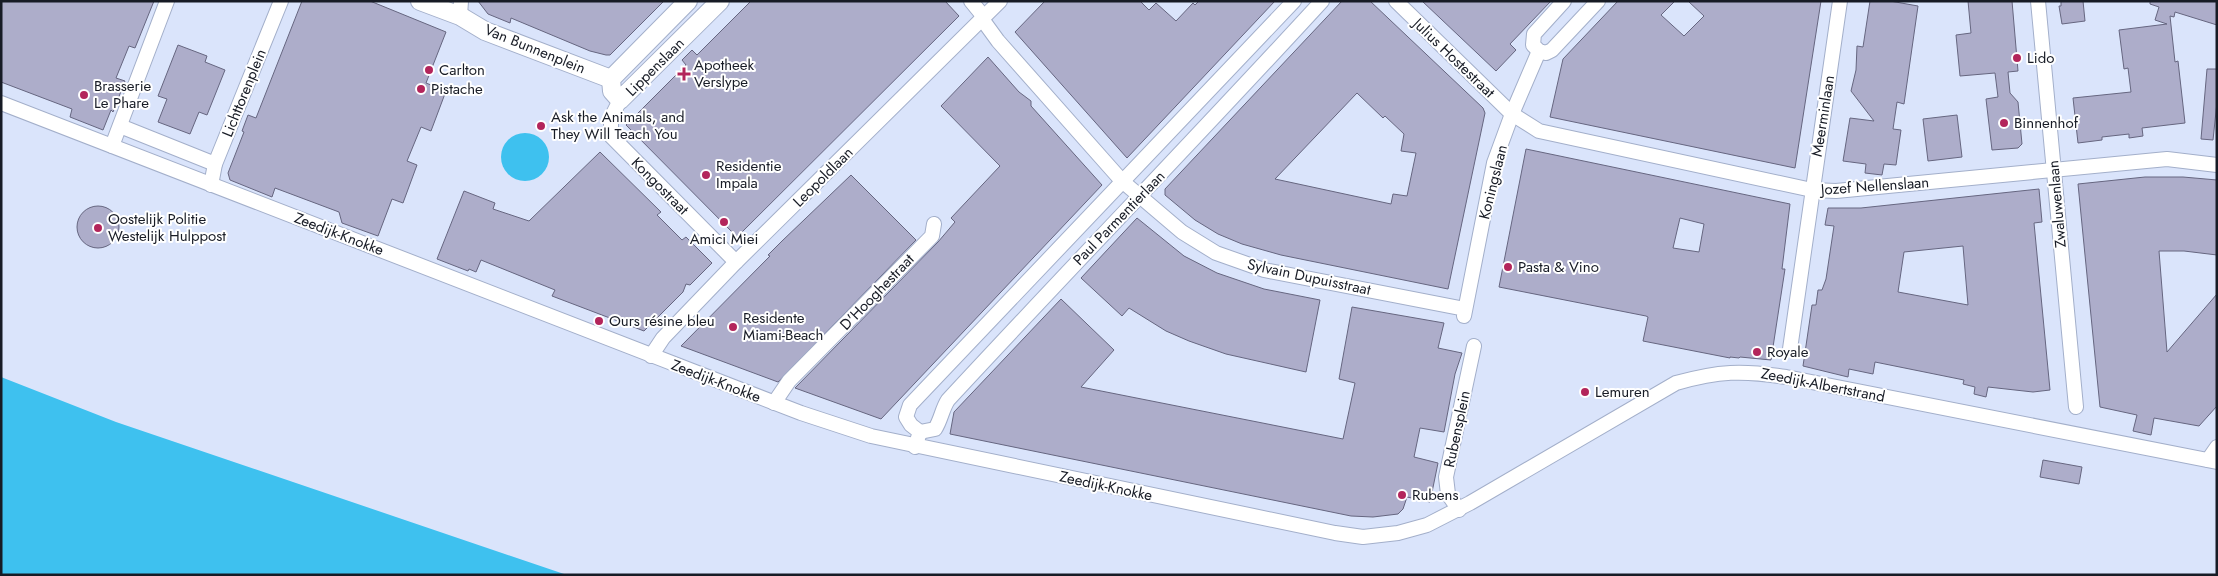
<svg xmlns="http://www.w3.org/2000/svg" width="2218" height="576" font-family="Jost,sans-serif">
	<style>
		.water { fill: #3ec1ef }
		.building { fill: #adadca; stroke: #666680; fill-rule: evenodd }
		.lines { fill: none; stroke-linecap: round; stroke-linejoin: round }
		.minor-casing { stroke: #a3afca; stroke-width: 16 }
		.tertiary-casing { stroke: #a3afca; stroke-width: 20 }
		.minor { stroke: #fff; stroke-width: 14 }
		.tertiary { stroke: #fff; stroke-width: 18 }
		.poi-dot { fill: #b3255b; stroke: #fff; stroke-width: 2 }
		.labels { text-anchor: middle; dominant-baseline: central; stroke-width: 4; stroke-linejoin: round; paint-order: stroke }
		.street-label { font-size: 15px; fill: #171b25; stroke: #fff }
		.poi-label { font-size: 15px; fill: #171b25; stroke: #fff; text-anchor: start }
	</style>
	<rect width="100%" height="100%" fill="#dae4fb"/>
	<!-- water -->
	<g class="water">
		<circle cx="525" cy="157" r="24"/>
		<polygon points="1,377 116,422 567,575 1,575"/>
	</g>
	<!-- building -->
	<g class="building">
		<polygon points="1,1 154,1 135,48 129,46 116,78 125,81 113,112 111,110 103,130 70,117 72,109 1,82"/>
		<polygon points="302,1 370,1 446,32 426,83 446,91 431,131 421,127 407,161 417,165 403,203 392,199 378,236 342,223 339,212 275,188 272,197 230,180 228,173 244,132 242,131 248,115 256,118"/>
		<polygon points="478,1 664,1 610,55 606,55 590,51 511,18 510,23 488,14"/>
		<polygon points="751,1 945,1 959,16 737,237 626,125 686,65 682,60 692,50 697,55"/>
		<polygon points="1045,1 1140,1 1149,10 1156,3 1176,21 1193,3 1195,5 1199,1 1275,1 1127,158 1015,32"/>
		<path d="M1342,1H1370L1483,108L1485,113L1448,289L1281,255L1242,244L1218,234L1195,220L1165,195V189ZM1357,93L1383,118L1385,116L1404,134L1401,151L1416,153L1407,196L1393,194L1391,204L1275,179Z"/>
		<polygon points="1422,1 1551,1 1510,44 1516,50 1496,71"/>
		<polygon points="1618,1 1675,1 1661,15 1684,36 1704,16 1688,1 1821,1 1795,168 1550,117 1563,59"/>
		<polygon points="1870,1 1890,1 1918,6 1904,104 1897,102 1893,129 1901,130 1896,165 1884,164 1882,175 1865,173 1866,164 1843,161 1850,118 1874,121 1851,91 1856,70 1857,46 1863,47"/>
		<polygon points="1968,1 2012,1 2018,71 2008,72 2010,93 2018,102 2022,144 2018,148 1992,150 1986,99 1998,97 1995,73 1960,76 1956,35 1971,33"/>
		<polygon points="2061,1 2083,1 2085,21 2062,24 2059,6 2061,6"/>
		<polygon points="2150,1 2217,1 2217,25 2175,12 2174,17 2170,16 2175,62 2178,61 2185,123 2142,128 2143,136 2129,138 2129,134 2102,137 2102,140 2078,143 2073,98 2131,92 2128,68 2124,69 2119,30 2167,24 2155,20 2159,7 2150,4"/>
		<polygon points="178,45 207,56 205,62 225,70 207,115 199,112 190,134 158,122 167,99 158,96"/>
		<polygon points="988,57 1019,92 1031,101 1031,106 1102,185 881,419 795,388 938,242 955,222 951,218 1000,166 941,106"/>
		<polygon points="2207,69 2217,69 2217,102 2213,140 2201,139"/>
		<polygon points="1957,115 1962,157 1928,161 1923,119"/>
		<path d="M1526,149L1790,204L1782,269H1785L1771,360L1740,357L1739,358L1730,357V358L1643,341L1648,317L1646,316L1499,287ZM1680,218L1704,224L1699,252L1673,248Z"/>
		<polygon points="600,152 661,212 657,215 682,240 686,237 712,263 690,285 686,284 683,292 644,331 552,296 555,290 481,260 476,272 469,269 468,271 437,259 464,191 495,203 493,209 529,221"/>
		<polygon points="851,175 916,240 778,382 681,346 770,256 768,255 782,241"/>
		<polygon points="2145,177 2183,177 2217,180 2217,255 2184,251 2159,251 2167,352 2217,294 2217,406 2199,426 2154,418 2151,435 2133,431 2137,415 2100,407 2078,184"/>
		<path d="M2039,189L2042,222L2034,223L2050,390L2033,392L1988,387L1986,397L1974,394L1975,387L1963,384L1964,380L1875,362L1873,374L1849,369L1848,377L1803,366L1812,305H1816L1818,290H1822L1826,279L1834,226L1825,225L1828,208H1861ZM1963,246L1968,305L1898,292L1904,252Z"/>
		<circle cx="98" cy="227" r="21"/>
		<polygon points="1137,218 1184,256 1217,273 1264,289 1320,300 1306,372 1226,354 1189,341 1166,331 1129,308 1122,316 1081,278"/>
		<polygon points="1061,299 1114,350 1081,387 1343,439 1355,383 1339,379 1352,307 1444,323 1438,348 1462,353 1455,374 1444,432 1420,428 1414,457 1438,463 1430,502 1407,497 1403,509 1398,514 1373,517 1351,516 950,434 954,412"/>
		<polygon points="2043,460 2082,467 2079,484 2040,477"/>
	</g>
	<g class="lines">
		<!-- minor casing -->
		<g class="minor-casing">
			<g id="minor">
				<polyline points="971,1 984,17"/>
				<polyline points="1396,1 1512,114 1539,131 1812,190 1836,191 2167,159 2217,165"/>
				<polyline points="1564,1 1534,34 1533,45 1539,51 1546,53 1552,50 1598,1"/>
				<polyline points="2038,1 2076,407"/>
				<polyline points="460,16 461,1"/>
				<polyline points="982,19 998,41 1122,181 1182,232 1216,253 1264,270 1465,309"/>
				<polyline points="620,100 611,118 611,136 736,262"/>
				<path d="M1,103L801,413L871,436L1335,533L1363,537L1398,533L1427,525L1470,503L1676,383C1719,371 1742,370 1786,377L2217,462"/>
				<polyline points="120,126 215,164"/>
				<polyline points="112,146 167,1"/>
				<polyline points="211,185 215,164 281,1"/>
				<polyline points="1464,316 1494,163 1512,114 1539,51"/>
				<polyline points="1790,349 1840,1"/>
				<polyline points="651,356 663,338 736,262 1000,1"/>
				<polyline points="774,403 789,381 932,236 934,224"/>
				<path d="M920,432L935,429C941,420 942,409 948,400C1072,266 1199,135 1322,1"/>
				<polyline points="915,447 920,432 911,425 906,417 910,405 1294,1"/>
				<polyline points="2208,460 2217,447"/>
				<polyline points="1459,510 1448,494 1446,477 1474,346"/>
			</g>
		</g>
		<!-- tertiary casing -->
		<g class="tertiary-casing">
			<g id="tertiary">
				<polyline points="420,1 460,16 485,31 611,79"/>
				<polyline points="688,1 611,79 612,91 620,100 720,1"/>
			</g>
		</g>
		<!-- minor -->
		<use href="#minor" class="minor"/>
		<!-- tertiary -->
		<use href="#tertiary" class="tertiary"/>
	</g>
	<!-- markers -->
	<g class="poi-dot">
		<circle cx="2017" cy="58" r="5"/>
		<circle cx="429" cy="70" r="5"/>
		<path d="M681.5 66.5h5v5h5v5h-5v5h-5v-5h-5v-5h5z"/>
		<circle cx="421" cy="89" r="5"/>
		<circle cx="84" cy="95" r="5"/>
		<circle cx="2004" cy="123" r="5"/>
		<circle cx="541" cy="126" r="5"/>
		<circle cx="706" cy="175" r="5"/>
		<circle cx="724" cy="222" r="5"/>
		<circle cx="98" cy="228" r="5"/>
		<circle cx="1508" cy="267" r="5"/>
		<circle cx="599" cy="321" r="5"/>
		<circle cx="733" cy="327" r="5"/>
		<circle cx="1757" cy="352" r="5"/>
		<circle cx="1585" cy="392" r="5"/>
		<circle cx="1402" cy="495" r="5"/>
	</g>
	<g class="labels">
		<!-- street labels -->
		<g class="street-label">
			<text transform="translate(535 49) rotate(22)">Van Bunnenplein</text>
			<text transform="translate(1454 58) rotate(44)">Julius Hostestraat</text>
			<text transform="translate(655 67) rotate(-45)">Lippenslaan</text>
			<text transform="translate(244 93) rotate(-68)">Lichttorenplein</text>
			<text transform="translate(1823 116) rotate(-81)">Meerminlaan</text>
			<text transform="translate(823 177) rotate(-45)">Leopoldlaan</text>
			<text transform="translate(1493 182) rotate(-76)">Koningslaan</text>
			<text transform="translate(660 186) rotate(45)">Kongostraat</text>
			<text transform="translate(1875 186) rotate(-4)">Jozef Nellenslaan</text>
			<text transform="translate(2057 204) rotate(-95)">Zwaluwenlaan</text>
			<text transform="translate(1119 218) rotate(-46)">Paul Parmentierlaan</text>
			<text transform="translate(339 234) rotate(21)">Zeedijk-Knokke</text>
			<text transform="translate(1309 277) rotate(12)">Sylvain Dupuisstraat</text>
			<text transform="translate(877 292) rotate(-46)">D'Hooghestraat</text>
			<text transform="translate(716 381) rotate(21)">Zeedijk-Knokke</text>
			<text transform="translate(1823 385) rotate(11)">Zeedijk-Albertstrand</text>
			<text transform="translate(1457 429) rotate(-78)">Rubensplein</text>
			<text transform="translate(1106 486) rotate(12)">Zeedijk-Knokke</text>
		</g>
		<!-- poi labels -->
		<g class="poi-label">
			<text x="2027" y="58">Lido</text>
			<text x="694" y="65">Apotheek<tspan x="694" dy="17">Verslype</tspan></text>
			<text x="439" y="70">Carlton</text>
			<text x="94" y="86">Brasserie<tspan x="94" dy="17">Le Phare</tspan></text>
			<text x="431" y="89">Pistache</text>
			<text x="551" y="117">Ask the Animals, and<tspan x="551" dy="17">They Will Teach You</tspan></text>
			<text x="2014" y="123">Binnenhof</text>
			<text x="716" y="166">Residentie<tspan x="716" dy="17">Impala</tspan></text>
			<text x="108" y="219">Oostelijk Politie<tspan x="108" dy="17">Westelijk Hulppost</tspan></text>
			<text x="724" y="239" text-anchor="middle">Amici Miei</text>
			<text x="1518" y="267">Pasta &amp; Vino</text>
			<text x="743" y="318">Residente<tspan x="743" dy="17">Miami-Beach</tspan></text>
			<text x="609" y="321">Ours résine bleu</text>
			<text x="1767" y="352">Royale</text>
			<text x="1595" y="392">Lemuren</text>
			<text x="1412" y="495">Rubens</text>
		</g>
	</g>
	<!-- border -->
	<rect width="2218" height="576" fill="none" stroke="#171b25" stroke-width="5"/>
</svg>
